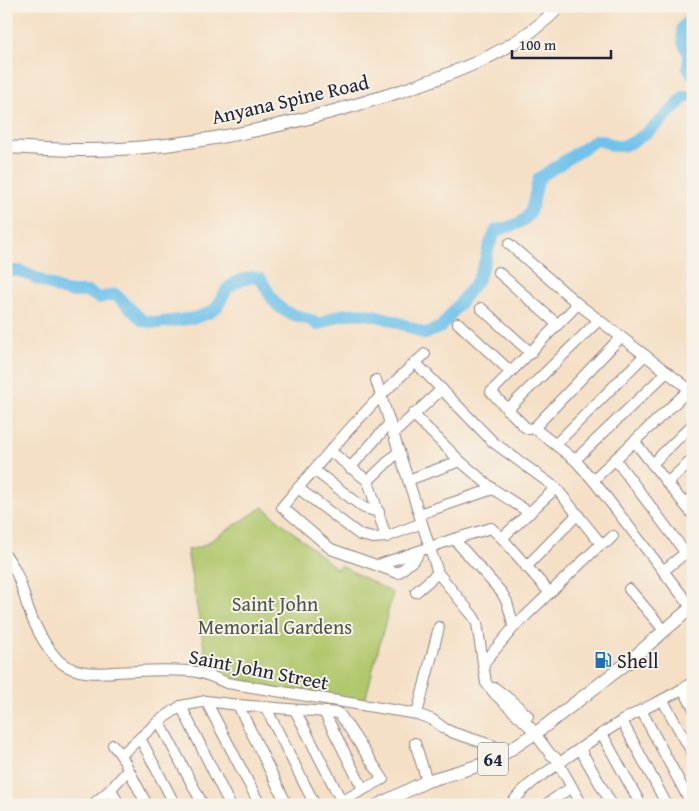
<svg xmlns="http://www.w3.org/2000/svg" width="699" height="811" font-family="'Gentium Book Plus',serif">
	<style>
		.green { fill: #b0c76c; stroke: #697454 }
		.lines { fill: none; stroke-linecap: round; stroke-linejoin: round }
		.river { stroke: #6fc2eb; stroke-width: 12 }
		.minor-casing { stroke: #8c8080; stroke-width: 12 }
		.major-casing { stroke: #8c8080; stroke-width: 14 }
		.minor { stroke: #fff; stroke-width: 10 }
		.major { stroke: #fff; stroke-width: 12 }
		.labels { text-anchor: middle; dominant-baseline: central; stroke-width: 4; stroke-linejoin: round; paint-order: stroke }
		.shield { fill: #f7f3e8; stroke: #62616f; stroke-width: 1 }
		.shield-label { font-size: 19px; font-weight: bold; fill: #22223b }
		.street-label { font-size: 20px; fill: #22223b; stroke: #f7f3e8 }
		.park-label { font-size: 20px; fill: #4d544a; stroke: #f7f3e8 }
		.poi-label { font-size: 20px; fill: #22223b; stroke: #f7f3e8; text-anchor: start }
	</style>
	<rect width="100%" height="100%" fill="#f7f3e8"/>
	<filter id="ink" filterUnits="userSpaceOnUse"><feTurbulence type="fractalNoise" baseFrequency=".02" numOctaves="2"/><feDisplacementMap in="SourceGraphic" scale="10" xChannelSelector="R" yChannelSelector="G"/><feConvolveMatrix kernelMatrix="1 2 1 2 8 2 1 2 1" color-interpolation-filters="sRGB"/></filter>
	<filter id="wash" filterUnits="userSpaceOnUse"><feTurbulence type="fractalNoise" baseFrequency=".0096" numOctaves="4" result="noise"/><feDisplacementMap in="SourceGraphic" scale="20" xChannelSelector="R" yChannelSelector="G"/><feGaussianBlur stdDeviation="1.12" result="paint"/><feColorMatrix in="noise" values="0 0 0 0 0 0 0 0 0 0 0 0 0 0 0 0 0 1.4 0 .05"/><feComposite in="paint" operator="in"/></filter>
	<g filter="url(#wash)">
		<rect width="100%" height="100%" fill="#f5dfc5"/>
		<!-- green -->
		<polygon class="green" points="263,507 337,569 340,565 393,593 364,704 229,682 208,671 187,550 201,547"/>
		<g class="lines">
			<!-- river -->
			<g class="river">
				<polyline points="693,17 682,28 683,42 689,54 688,68 693,75"/>
				<path d="M6,271H20L62,290L71,292H88L99,298L115,294L143,321L157,323L194,318L209,313L217,307L227,289L236,282L252,277L261,279C268,292 275,308 289,313C300,318 307,316 318,325C327,321 336,315 347,314C374,311 400,323 425,334L441,327L477,281L483,267L489,246L496,230C537,222 529,212 539,178L596,140C606,140 610,146 617,146C636,148 673,110 685,96H693"/>
			</g>
		</g>
	</g>
	<g filter="url(#ink)">
		<g class="lines">
			<!-- minor casing -->
			<g class="minor-casing">
				<g id="minor">
					<polyline points="509,244 578,304 693,392"/>
					<polyline points="498,272 557,324"/>
					<polyline points="481,308 531,353"/>
					<polyline points="458,323 511,372"/>
					<polyline points="621,337 534,428 575,460 593,480 691,607"/>
					<polyline points="415,362 493,442 556,488 601,544 514,627 483,664"/>
					<polyline points="376,380 438,573 473,616 477,623 486,683 495,694 530,727 551,755 555,757 582,805"/>
					<polyline points="507,410 599,320"/>
					<polyline points="413,414 460,461 493,489 530,513"/>
					<polyline points="534,428 529,429 525,427 491,392 578,304"/>
					<polyline points="393,434 442,389"/>
					<polyline points="634,441 693,515"/>
					<polyline points="556,444 645,355"/>
					<polyline points="330,451 368,481 399,451"/>
					<polyline points="615,459 685,552"/>
					<polyline points="575,460 667,372"/>
					<polyline points="652,464 693,424"/>
					<polyline points="350,468 390,423"/>
					<polyline points="314,470 364,508 379,512"/>
					<polyline points="408,480 460,461"/>
					<polyline points="593,480 689,390"/>
					<polyline points="368,481 386,537"/>
					<polyline points="667,483 693,459"/>
					<polyline points="298,488 360,535 373,538 386,537 422,523"/>
					<polyline points="684,504 693,496"/>
					<polyline points="419,514 493,489"/>
					<polyline points="502,538 556,488"/>
					<polyline points="454,539 502,593 507,602 514,627"/>
					<polyline points="601,544 607,542 613,536"/>
					<path d="M419,551L416,558L398,573L331,549L282,507C327,454 373,399 425,354"/>
					<path d="M6,556C17,569 22,588 27,605C33,623 45,647 59,661C79,679 113,671 137,671C154,670 173,670 190,671C204,672 215,678 227,683L417,714L433,720L445,729L454,733L494,746L502,755"/>
					<polyline points="378,565 454,539 491,528 502,538 549,592"/>
					<polyline points="526,567 578,514"/>
					<polyline points="663,571 693,547"/>
					<polyline points="629,589 664,630"/>
					<polyline points="416,592 438,573"/>
					<polyline points="495,688 513,702 528,716"/>
					<polyline points="683,689 693,707"/>
					<polyline points="206,701 260,805"/>
					<polyline points="663,701 693,754"/>
					<polyline points="238,705 287,805"/>
					<polyline points="181,706 230,805"/>
					<polyline points="265,706 315,805"/>
					<polyline points="295,710 341,800"/>
					<polyline points="641,710 692,805"/>
					<polyline points="324,712 363,789"/>
					<polyline points="417,714 439,627"/>
					<polyline points="159,721 203,805"/>
					<polyline points="622,721 667,805"/>
					<polyline points="602,734 641,805"/>
					<polyline points="140,738 175,805"/>
					<polyline points="415,743 427,781"/>
					<polyline points="113,745 121,755 147,805"/>
					<polyline points="580,749 612,805"/>
					<polyline points="121,755 159,721 181,706 206,701 238,705 339,713 383,779 335,805"/>
					<polyline points="111,789 119,805"/>
					<polyline points="92,805 111,789 128,770"/>
					<path d="M511,805C522,788 538,778 554,767C576,751 599,735 622,721C645,707 670,698 693,682"/>
					<polyline points="545,805 572,787"/>
				</g>
			</g>
			<!-- major casing -->
			<g class="major-casing">
				<g id="major">
					<path d="M6,147C31,148 57,150 82,150C189,150 299,124 401,91C458,72 517,51 560,6"/>
					<polyline points="378,805 427,781 484,764 502,755 540,730 627,663 693,606"/>
				</g>
			</g>
			<!-- minor -->
			<use href="#minor" class="minor"/>
			<!-- major -->
			<use href="#major" class="major"/>
		</g>
	</g>
	<!-- icons -->
	<defs>
		<g id="fuel-bare" transform="scale(1.35)"><path d="M-5.5-6h7V0h2V4h1.3V-2.5L3-4.5l.8-.8L6-3V5H2.5V1h-1V6h-7ZM-4.2-4.7v3.2H.2V-4.7Z" fill="#1f6fb2" stroke="#f7f3e8" stroke-width="2.5" paint-order="stroke"/></g>
	</defs>
	<g fill-rule="evenodd">
		<use href="#fuel-bare" x="603" y="660"/>
	</g>
	<g class="labels">
		<!-- shield labels -->
		<rect class="shield" x="478" y="742.5" width="30" height="33" rx="4"/>
		<g class="shield-label">
			<text x="493" y="759">64</text>
		</g>
		<!-- street labels -->
		<g class="street-label">
			<text transform="translate(290 99) rotate(-13)">Anyana Spine Road</text>
			<text transform="translate(259 669) rotate(11)">Saint John Street</text>
		</g>
		<!-- park labels -->
		<g class="park-label">
			<text x="275" y="603">Saint John<tspan x="275" dy="23">Memorial Gardens</tspan></text>
		</g>
		<!-- poi labels -->
		<g class="poi-label">
			<text x="617" y="660">Shell</text>
		</g>
	</g>
	<!-- margin -->
	<rect width="699" height="811" fill="none" stroke="#f7f3e8" stroke-width="25"/>
	<!-- scale -->
	<path d="M512 50v8h99v-8" fill="none" stroke="#22223b" stroke-width="2.5"/>
	<text x="519" y="50" font-size="15" fill="#22223b" stroke="#f7f3e8" stroke-width="4" paint-order="stroke">100 m</text>
</svg>
